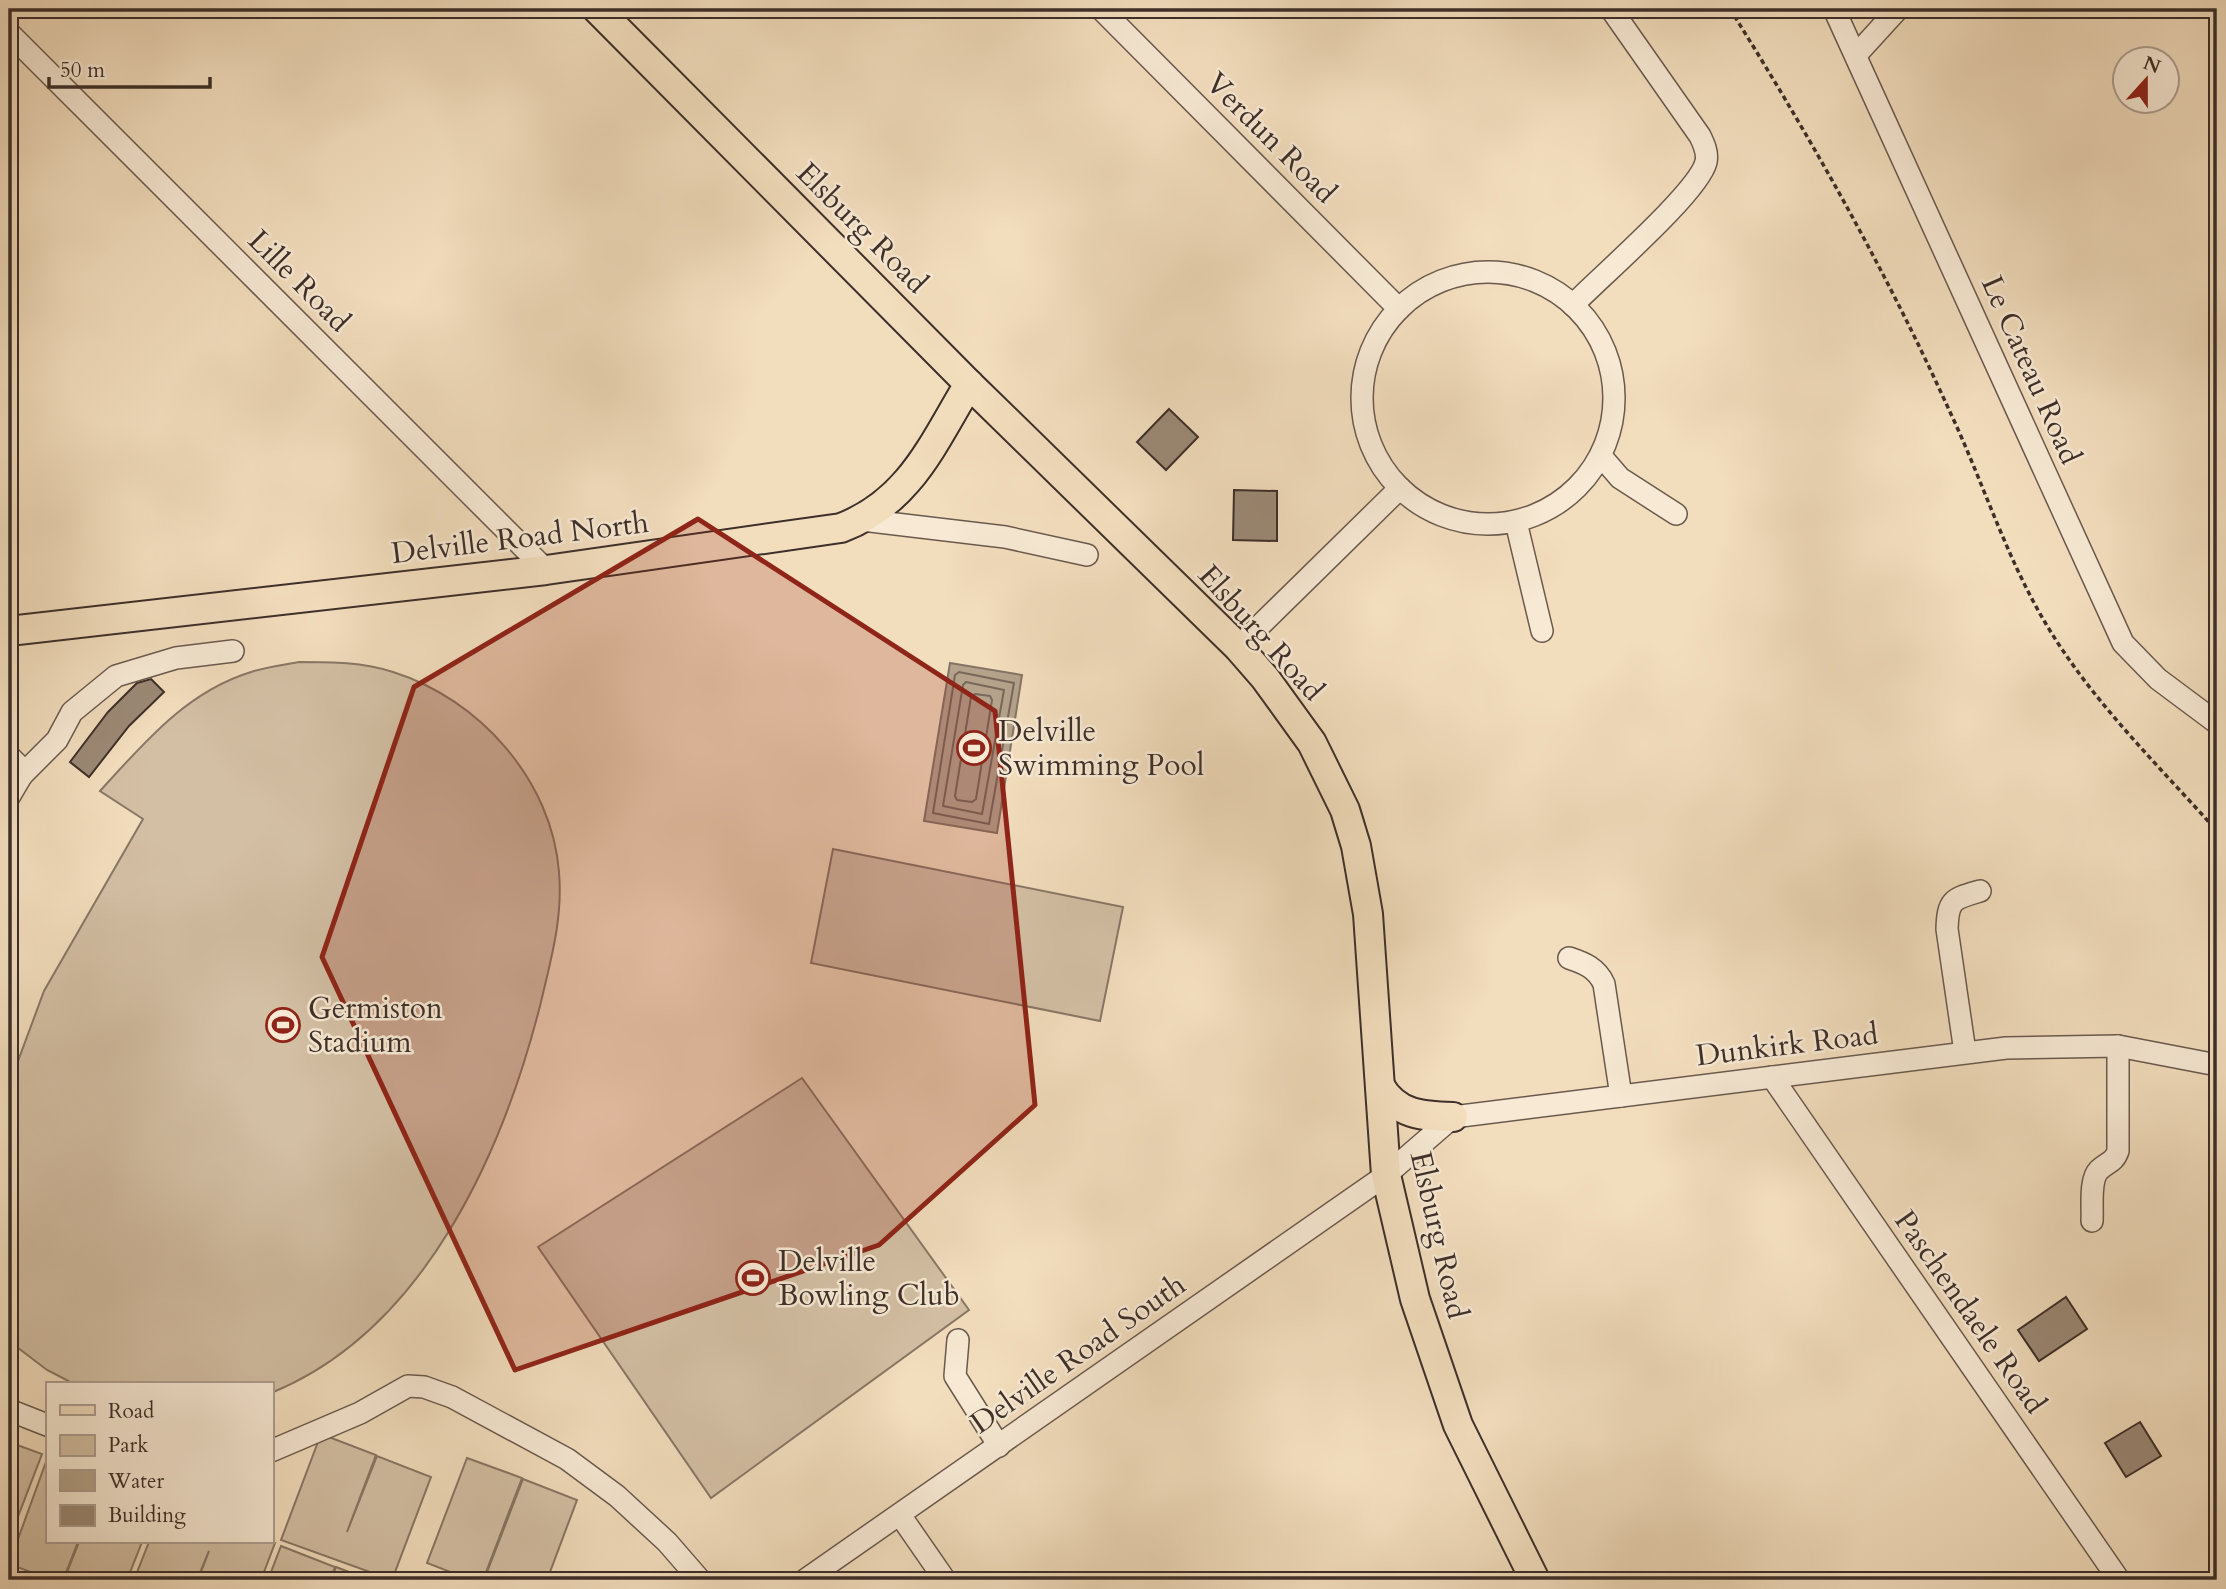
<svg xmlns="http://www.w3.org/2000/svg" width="2226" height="1589" font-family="Cardo,serif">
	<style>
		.green { fill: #d3bfa4; stroke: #876; stroke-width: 2 }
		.water { fill: #b4a28b; stroke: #847464; stroke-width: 2 }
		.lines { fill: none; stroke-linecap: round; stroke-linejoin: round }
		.shore { stroke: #78685a; stroke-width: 2 }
		.building { fill: #9b8976; stroke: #3d2f29; stroke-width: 2 }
		.minor-casing { stroke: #6a5a4e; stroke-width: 24 }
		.major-casing { stroke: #3d2f29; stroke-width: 32 }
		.path { stroke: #3d2f29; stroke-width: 3.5; stroke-dasharray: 5 3.5; stroke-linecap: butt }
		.minor { stroke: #f7e9d4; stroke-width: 21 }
		.major { stroke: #f2ddbd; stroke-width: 28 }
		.marked { fill: #8f2418; fill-opacity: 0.2; stroke: #8f2418; stroke-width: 5; stroke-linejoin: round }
		.labels { text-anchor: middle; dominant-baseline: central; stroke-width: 5; stroke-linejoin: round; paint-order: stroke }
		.street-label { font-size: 30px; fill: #3d2f29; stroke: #f7e9d4 }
		.poi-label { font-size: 30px; fill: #3d2f29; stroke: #f7e9d4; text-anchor: start }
	</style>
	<rect width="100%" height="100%" fill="#f2ddbd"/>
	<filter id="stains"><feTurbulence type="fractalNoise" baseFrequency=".00286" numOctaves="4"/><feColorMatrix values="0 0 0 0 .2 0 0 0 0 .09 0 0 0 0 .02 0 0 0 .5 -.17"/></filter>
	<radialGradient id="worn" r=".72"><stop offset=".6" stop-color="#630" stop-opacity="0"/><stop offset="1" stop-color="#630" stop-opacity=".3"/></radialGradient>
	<!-- green -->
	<g class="green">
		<path d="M299,662C331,662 363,662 393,672C479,699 552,780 559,872C563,918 551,959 541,1002C503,1153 424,1331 271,1393V1384H74L47,1370L9,1341V1059L18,1061L44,991L143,819L100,791C144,743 186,692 251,672C266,667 283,665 299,662Z"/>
		<polygon points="833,849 1123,907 1100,1021 811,963"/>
		<polygon points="802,1078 969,1310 711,1498 538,1247"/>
		<polygon points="321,1434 376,1455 347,1532 377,1456 431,1477 392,1580 281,1540"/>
		<polygon points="9,1442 42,1454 9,1540"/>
		<polygon points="467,1458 522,1478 483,1580 471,1580 427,1563"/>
		<polygon points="47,1459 47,1542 78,1542 63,1580 52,1580 9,1564"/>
		<polygon points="523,1479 577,1500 547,1580 484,1580"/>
		<polygon points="79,1542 142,1542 127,1580 64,1580"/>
		<polygon points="149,1542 271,1542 275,1543 261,1580 198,1580 209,1551 197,1580 134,1580"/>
		<polygon points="281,1546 335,1567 330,1580 268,1580"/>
		<polygon points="336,1567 370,1580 331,1580"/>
	</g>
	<!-- water -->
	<polygon class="water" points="950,663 1022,675 997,833 924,821"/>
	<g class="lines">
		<!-- shore -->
		<g class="shore">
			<polygon points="959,672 1014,683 989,824 933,813 955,675"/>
			<polygon points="966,682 1004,690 982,814 943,806 963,685"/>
			<polygon points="975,694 990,696 992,700 976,799 972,802 957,800 955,796 971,697"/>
		</g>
	</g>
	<!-- building -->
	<g class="building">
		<polygon points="1169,409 1198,437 1166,470 1137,442"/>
		<polygon points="1234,490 1277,491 1277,541 1233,540"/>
		<polygon points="151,679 164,692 129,726 89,777 70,762 108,712 137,683"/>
		<polygon points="2066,1297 2087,1329 2039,1361 2018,1330"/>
		<polygon points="2140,1422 2161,1456 2126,1477 2105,1443"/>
	</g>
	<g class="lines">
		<!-- minor casing -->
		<g class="minor-casing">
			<g id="minor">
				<polyline points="1101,9 1399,309"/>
				<polyline points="1834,9 2123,643 2158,679 2217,723"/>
				<polyline points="9,33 546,570"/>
				<polyline points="1856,55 1898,9"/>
				<circle cx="1488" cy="398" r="126"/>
				<path d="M1573,305C1599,278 1699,192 1706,162C1708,153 1704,144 1700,136L1611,9"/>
				<polyline points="1601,456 1620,478 1676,514"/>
				<polyline points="862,520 1005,537 1087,555"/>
				<polyline points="1516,522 1542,631"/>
				<polyline points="1238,647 1400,488"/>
				<polyline points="9,756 18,765 22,775 9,797"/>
				<polyline points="22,775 57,740 72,712 116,676 176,658 233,651"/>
				<path d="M1569,958C1584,963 1597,968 1604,984L1621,1096"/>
				<path d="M1965,1052L1947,929C1948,899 1953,899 1980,891"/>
				<polyline points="1772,1077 2119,1580"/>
				<path d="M2092,1221C2093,1208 2089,1180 2099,1170C2107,1162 2114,1163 2118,1151V1046"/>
				<polyline points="958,1340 955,1376 999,1446"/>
				<polyline points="9,1410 47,1425"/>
				<polyline points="271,1451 360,1413 408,1386 424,1387 452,1397 567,1459 617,1496 667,1542 700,1580"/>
				<polyline points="900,1515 945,1580"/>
				<polyline points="805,1580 1386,1175 1453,1117 2006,1048 2118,1046 2217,1065"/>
			</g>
		</g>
		<!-- major casing -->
		<g class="major-casing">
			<g id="major">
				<polyline points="597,9 969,384 1238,647 1265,678 1312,743 1345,810 1356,846 1368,914 1386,1175 1415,1299 1458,1425 1535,1580"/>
				<path d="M9,631L546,570L841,528C910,502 933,443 969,384"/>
				<path d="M1380,1086C1397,1115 1422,1116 1453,1117"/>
			</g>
		</g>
		<!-- path -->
		<path class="path" d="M1730,9C1811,138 1887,273 1950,412C1983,482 2006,557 2046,624C2091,700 2158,765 2217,831"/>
		<!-- minor -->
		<use href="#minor" class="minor"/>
		<!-- major -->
		<use href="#major" class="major"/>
	</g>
	<!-- marked area -->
	<path class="marked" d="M698,519L995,711L1035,1105L879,1245L515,1370L322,957L414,687Z"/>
	<!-- icons -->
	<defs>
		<g id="stadium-ring" transform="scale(1.75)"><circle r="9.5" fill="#f7e9d4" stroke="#8f2418" stroke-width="1.5"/><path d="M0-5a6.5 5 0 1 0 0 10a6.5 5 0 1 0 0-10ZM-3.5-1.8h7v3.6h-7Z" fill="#8f2418"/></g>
	</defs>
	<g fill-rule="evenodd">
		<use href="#stadium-ring" x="974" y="748"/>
		<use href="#stadium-ring" x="283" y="1025"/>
		<use href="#stadium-ring" x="753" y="1278"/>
	</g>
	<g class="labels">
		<!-- street labels -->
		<g class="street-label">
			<text transform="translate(1271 138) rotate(45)">Verdun Road</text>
			<text transform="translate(862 228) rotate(45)">Elsburg Road</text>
			<text transform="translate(299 281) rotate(45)">Lille Road</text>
			<text transform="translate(2031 370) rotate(66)">Le Cateau Road</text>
			<text transform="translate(520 538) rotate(-7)">Delville Road North</text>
			<text transform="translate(1261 633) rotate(48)">Elsburg Road</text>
			<text transform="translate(1787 1045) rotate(-7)">Dunkirk Road</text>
			<text transform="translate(1439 1235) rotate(77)">Elsburg Road</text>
			<text transform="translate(1970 1312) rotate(55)">Paschendaele Road</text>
			<text transform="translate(1078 1354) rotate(-35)">Delville Road South</text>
		</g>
		<!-- poi labels -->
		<g class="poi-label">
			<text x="998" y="731">Delville<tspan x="998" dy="34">Swimming Pool</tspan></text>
			<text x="308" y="1008">Germiston<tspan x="308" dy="34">Stadium</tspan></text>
			<text x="778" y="1261">Delville<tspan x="778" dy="34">Bowling Club</tspan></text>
		</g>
	</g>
	<!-- margin -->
	<rect width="2226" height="1589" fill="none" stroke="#f2ddbd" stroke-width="35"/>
	<rect x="10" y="10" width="2205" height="1568" fill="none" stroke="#3d2f29" stroke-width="3.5"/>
	<rect x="18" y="18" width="2191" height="1554" fill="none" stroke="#3d2f29" stroke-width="2"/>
	<!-- legend -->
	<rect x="46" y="1382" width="228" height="161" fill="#f7e9d4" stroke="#ad9f90" stroke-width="2"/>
	<rect x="60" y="1405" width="35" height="10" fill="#f2ddbd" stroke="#ad9f90" stroke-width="2"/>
	<text x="108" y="1418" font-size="21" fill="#3d2f29">Road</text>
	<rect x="60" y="1435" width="35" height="21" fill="#d3bfa4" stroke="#ad9f90" stroke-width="2"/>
	<text x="108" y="1452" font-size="21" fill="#3d2f29">Park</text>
	<rect x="60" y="1470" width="35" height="21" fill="#b4a28b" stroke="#ad9f90" stroke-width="2"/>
	<text x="108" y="1488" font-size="21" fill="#3d2f29">Water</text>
	<rect x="60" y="1505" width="35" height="21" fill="#9b8976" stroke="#ad9f90" stroke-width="2"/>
	<text x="108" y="1522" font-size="21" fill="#3d2f29">Building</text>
	<!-- north arrow -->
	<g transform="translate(2146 80) rotate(21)"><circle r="33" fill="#f7e9d4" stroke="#ad9f90" stroke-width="2"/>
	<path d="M0-5L12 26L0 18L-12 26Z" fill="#8f2418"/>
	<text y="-10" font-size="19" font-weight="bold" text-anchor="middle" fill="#3d2f29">N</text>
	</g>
	<!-- scale -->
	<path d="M49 77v10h161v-10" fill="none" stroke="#3d2f29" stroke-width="3.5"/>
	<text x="60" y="77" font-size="21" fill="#3d2f29" stroke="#f7e9d4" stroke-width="5" paint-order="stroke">50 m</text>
	<rect width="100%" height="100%" filter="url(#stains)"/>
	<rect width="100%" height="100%" fill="url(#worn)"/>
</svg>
